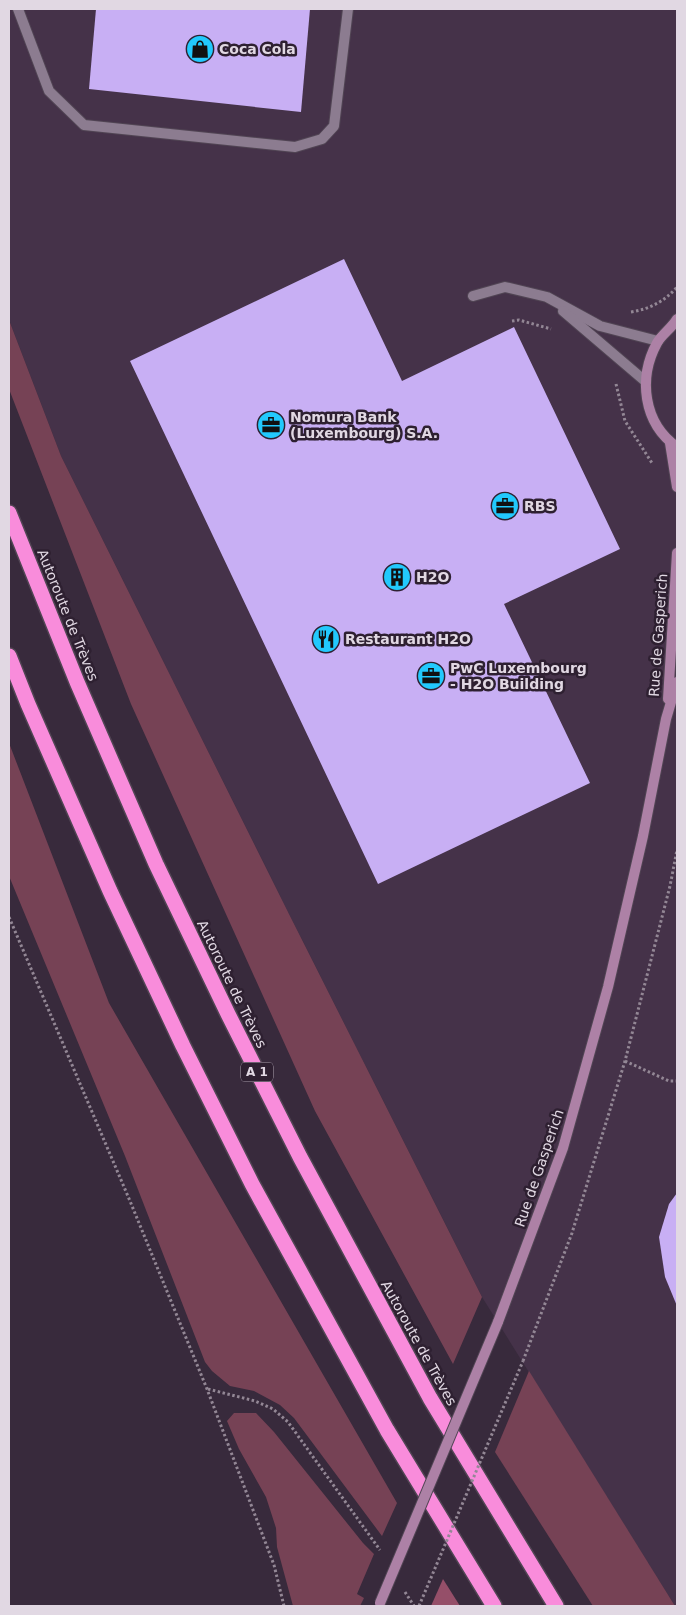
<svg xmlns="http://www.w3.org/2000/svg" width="686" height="1615" font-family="'DejaVu Sans',sans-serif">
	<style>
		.built { fill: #453249 }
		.green { fill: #764255 }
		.forest { fill: #954f69 }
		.building { fill: #c8aff4 }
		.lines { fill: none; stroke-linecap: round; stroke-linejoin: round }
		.service-casing { stroke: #514554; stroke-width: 12 }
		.secondary-casing { stroke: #514554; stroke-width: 12 }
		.motorway-casing { stroke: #514554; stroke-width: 18 }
		.path { stroke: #938795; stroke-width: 3; stroke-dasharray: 2.5 2.5; stroke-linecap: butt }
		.service { stroke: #8c7c90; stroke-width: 10 }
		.secondary { stroke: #ad81a6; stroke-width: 10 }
		.motorway { stroke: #f98cdb; stroke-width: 15 }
		.secondary-bridge-casing { stroke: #514554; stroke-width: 12; stroke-linecap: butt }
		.path-bridge { stroke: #938795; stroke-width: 3; stroke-dasharray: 2.5 2.5; stroke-linecap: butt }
		.secondary-bridge { stroke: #ad81a6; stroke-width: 10 }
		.labels { text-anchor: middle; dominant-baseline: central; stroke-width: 5; stroke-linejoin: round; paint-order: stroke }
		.shield { fill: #2e2031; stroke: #aba1ae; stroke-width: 1 }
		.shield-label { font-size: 12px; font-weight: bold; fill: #e1d8e3 }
		.poi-label { font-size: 14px; font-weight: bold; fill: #e1d8e3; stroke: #2e2031; text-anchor: start }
		.street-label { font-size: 14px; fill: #e1d8e3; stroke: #2e2031 }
	</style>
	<rect width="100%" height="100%" fill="#382a3c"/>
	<!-- built -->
	<polygon class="built" points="9,9 677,9 677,1606 675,1606 482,1297 289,914 61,456 9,320"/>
	<!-- green -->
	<g class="green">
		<polygon points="9,320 61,456 289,914 482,1297 453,1364 315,1111 131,704 9,389"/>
		<polygon points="9,743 109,1003 397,1503 382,1536 294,1418 280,1405 254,1391 230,1386 212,1371 205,1362 125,1156 9,876"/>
		<polygon points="529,1371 675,1606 593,1606 495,1452"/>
		<polygon points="234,1413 256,1413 274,1432 363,1543 374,1554 357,1594 364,1598 360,1606 293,1606 277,1547 276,1528 266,1497 239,1449 227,1421"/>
	</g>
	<!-- forest -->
	<polygon class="forest" points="443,1579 460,1606 431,1606"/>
	<!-- building -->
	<g class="building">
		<polygon points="96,9 310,9 301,112 89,89"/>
		<polygon points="344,259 402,381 514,327 620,549 504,604 590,783 378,884 130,361"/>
		<polygon points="677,1193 677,1306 665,1277 659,1237 669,1204"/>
	</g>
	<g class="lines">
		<!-- service casing -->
		<g class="service-casing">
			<g id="service">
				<polyline points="18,9 49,91 84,125 295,147 322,139 334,126 348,9"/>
				<polyline points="473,296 505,287 547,297 600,326 658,341"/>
				<polyline points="563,311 645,381"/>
			</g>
		</g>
		<!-- secondary casing -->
		<g class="secondary-casing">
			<g id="secondary">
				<path d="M677,319C672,328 662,334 657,343C638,378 643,423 677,447"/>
				<polyline points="670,443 677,487"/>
				<polyline points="668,699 677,553"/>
				<polyline points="498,1322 563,1148 608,987 643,836 666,719 677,682"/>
			</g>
		</g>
		<!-- motorway casing -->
		<g class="motorway-casing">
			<g id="motorway">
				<polyline points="9,513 77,682 156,864 228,1014 300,1157 430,1398 556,1606"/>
				<polyline points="9,656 28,704 110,891 183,1046 252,1184 387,1430 494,1606"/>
			</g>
		</g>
		<!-- path -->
		<g class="path">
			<path d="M631,312C650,309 665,301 677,287"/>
			<polyline points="512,321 519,320 551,329"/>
			<polyline points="616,384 625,421 652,463"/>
			<polyline points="9,917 130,1201 207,1389 274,1565 284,1606"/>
			<polyline points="625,1061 669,1081 677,1081"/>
			<polyline points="523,1361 572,1233 625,1061 670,886 677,850"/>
			<polyline points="208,1389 255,1401 273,1409 288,1422 380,1550"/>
			<polyline points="405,1592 414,1606"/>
		</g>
		<!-- service -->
		<use href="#service" class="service"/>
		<!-- secondary -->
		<use href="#secondary" class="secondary"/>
		<!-- motorway -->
		<use href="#motorway" class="motorway"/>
		<!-- secondary-bridge casing -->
		<g class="secondary-bridge-casing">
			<polyline id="secondary-bridge" points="380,1603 498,1322"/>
		</g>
		<!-- path-bridge -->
		<polyline class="path-bridge" points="419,1606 523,1361"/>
		<!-- secondary-bridge -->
		<use href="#secondary-bridge" class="secondary-bridge"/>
	</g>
	<!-- icons -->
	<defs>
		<g id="shop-disc" transform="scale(1.4375)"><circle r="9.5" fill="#22c9fd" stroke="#2e2031"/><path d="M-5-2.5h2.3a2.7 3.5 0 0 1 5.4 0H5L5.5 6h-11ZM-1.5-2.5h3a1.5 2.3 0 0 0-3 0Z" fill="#111"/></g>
		<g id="office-disc" transform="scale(1.4375)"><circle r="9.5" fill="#22c9fd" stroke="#2e2031"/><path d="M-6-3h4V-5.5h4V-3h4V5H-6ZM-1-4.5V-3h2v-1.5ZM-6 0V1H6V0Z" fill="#111"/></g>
		<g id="building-disc" transform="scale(1.4375)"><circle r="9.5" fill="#22c9fd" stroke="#2e2031"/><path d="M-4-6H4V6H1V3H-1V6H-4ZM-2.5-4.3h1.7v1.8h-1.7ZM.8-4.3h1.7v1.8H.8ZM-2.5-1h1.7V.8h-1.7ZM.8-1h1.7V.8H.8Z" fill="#111"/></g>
		<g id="restaurant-disc" transform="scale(1.4375)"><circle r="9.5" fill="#22c9fd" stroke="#2e2031"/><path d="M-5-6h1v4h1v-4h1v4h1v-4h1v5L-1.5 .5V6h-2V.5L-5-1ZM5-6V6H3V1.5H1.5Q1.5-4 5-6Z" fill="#111"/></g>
	</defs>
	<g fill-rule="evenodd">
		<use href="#shop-disc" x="200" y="49"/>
		<use href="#office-disc" x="271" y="425"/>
		<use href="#office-disc" x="505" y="506"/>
		<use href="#building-disc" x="397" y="577"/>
		<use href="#restaurant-disc" x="326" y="639"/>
		<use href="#office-disc" x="431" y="676"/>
	</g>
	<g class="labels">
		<!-- shield labels -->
		<rect class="shield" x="241" y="1062.5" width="32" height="19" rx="4"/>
		<g class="shield-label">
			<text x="257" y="1072">A 1</text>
		</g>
		<!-- poi labels -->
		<g class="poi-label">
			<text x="219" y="49">Coca Cola</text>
			<text x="290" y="417">Nomura Bank<tspan x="290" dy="16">(Luxembourg) S.A.</tspan></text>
			<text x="524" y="506">RBS</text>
			<text x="416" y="577">H2O</text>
			<text x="345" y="639">Restaurant H2O</text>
			<text x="450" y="668">PwC Luxembourg<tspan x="450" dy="16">- H2O Building</tspan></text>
		</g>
		<!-- street labels -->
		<g class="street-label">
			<text transform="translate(68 615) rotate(68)">Autoroute de Trèves</text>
			<text transform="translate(658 635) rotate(-86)">Rue de Gasperich</text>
			<text transform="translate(232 984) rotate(64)">Autoroute de Trèves</text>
			<text transform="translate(539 1168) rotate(-71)">Rue de Gasperich</text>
			<text transform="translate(419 1343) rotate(61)">Autoroute de Trèves</text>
		</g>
	</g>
	<!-- border -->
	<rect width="686" height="1615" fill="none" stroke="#e1d8e3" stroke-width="20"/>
</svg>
